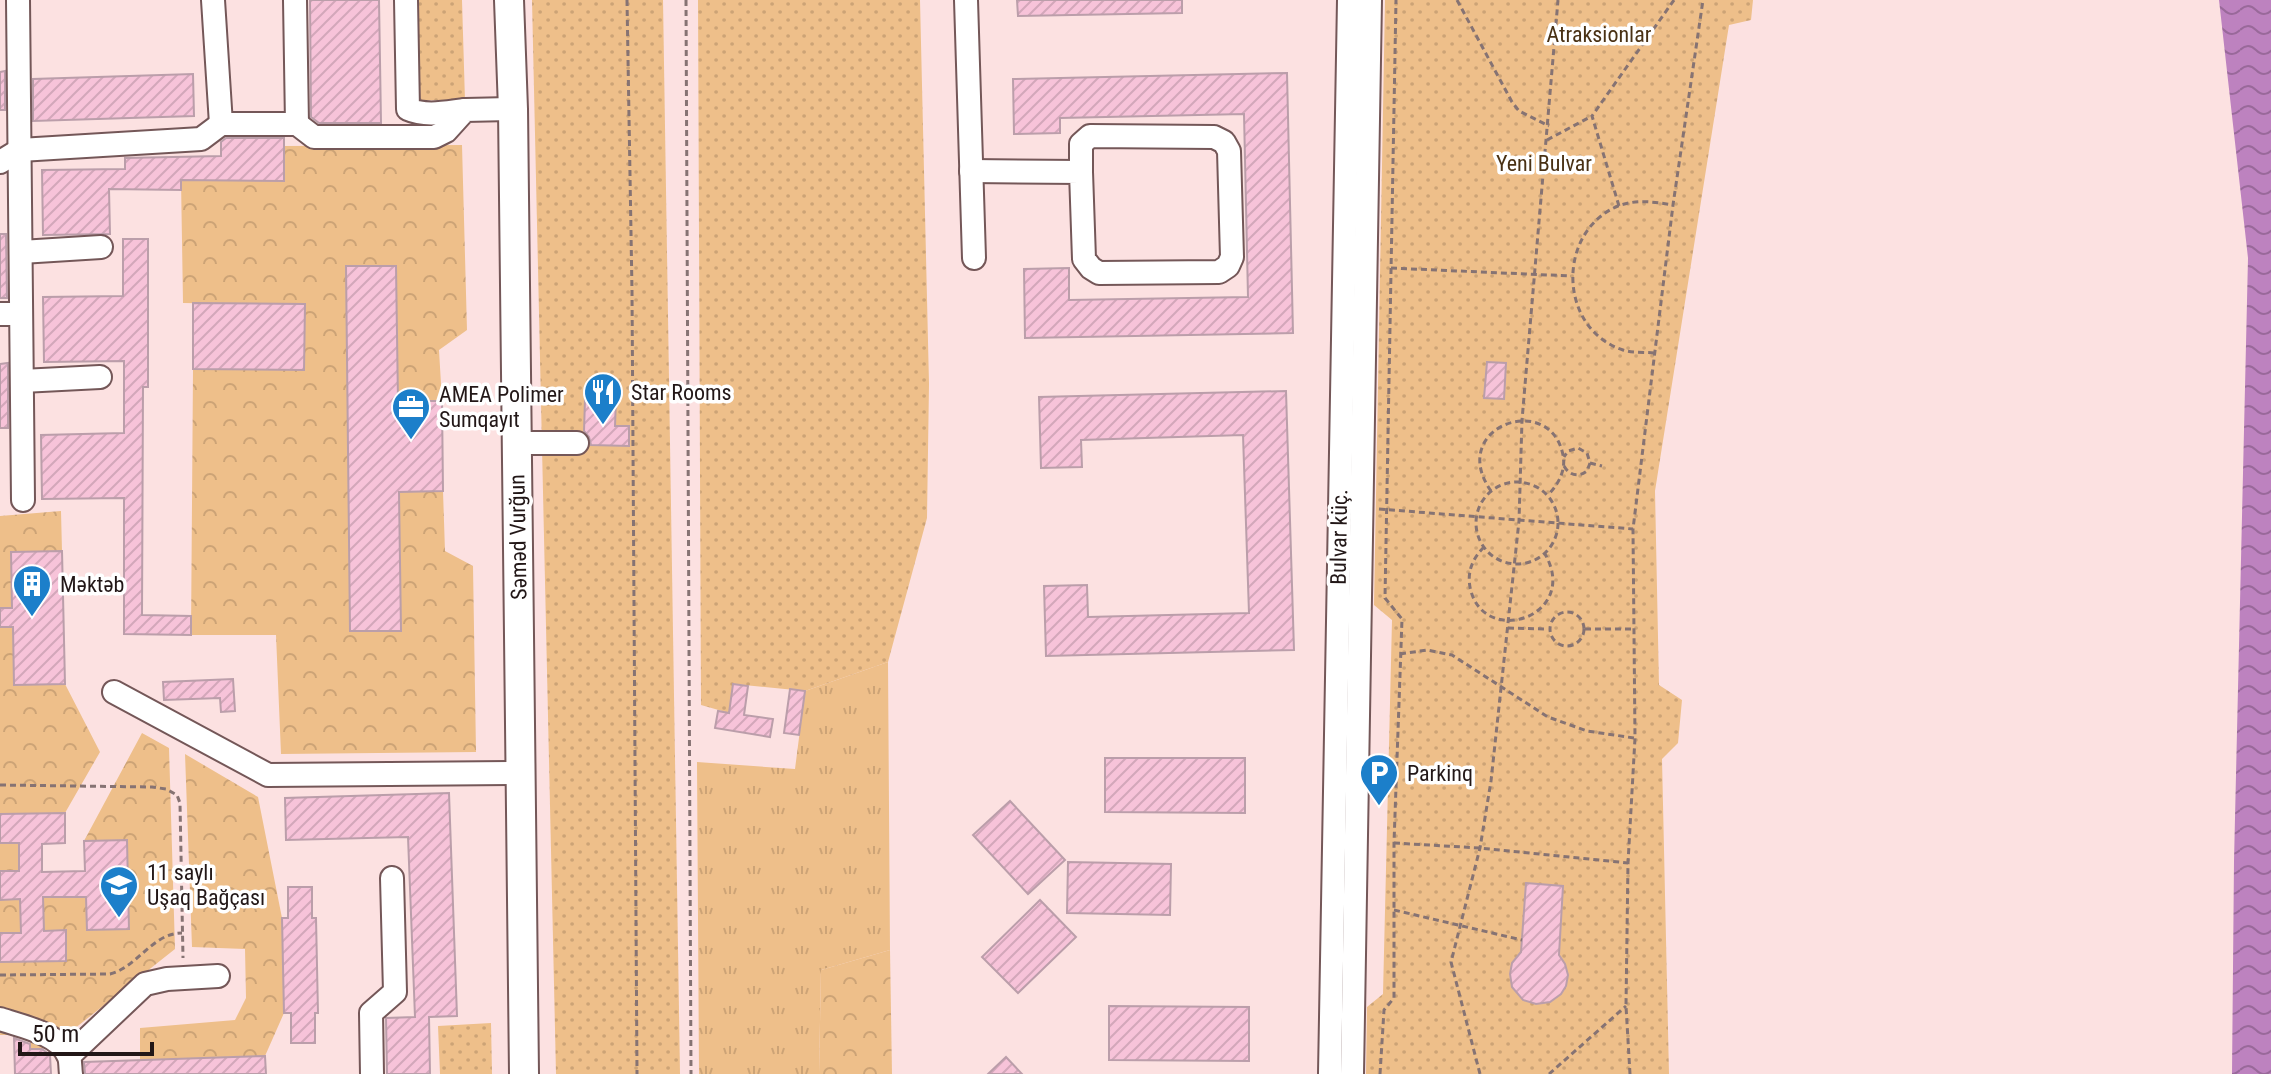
<svg xmlns="http://www.w3.org/2000/svg" width="2271" height="1074" font-family="'Roboto Condensed',sans-serif">
	<style>
		.grass { fill: url(#grass-tufts) }
		.forest { fill: url(#forest-crowns) }
		.park { fill: url(#park-dots) }
		.water { fill: url(#water-waves) }
		.building { fill: url(#building-hatch); stroke: #bb9eaa; stroke-width: 2 }
		.lines { fill: none; stroke-linecap: round; stroke-linejoin: round }
		.minor-casing { stroke: #745758; stroke-width: 26 }
		.major-casing { stroke: #745758; stroke-width: 32 }
		.path { stroke: #867373; stroke-width: 3; stroke-dasharray: 6 4; stroke-linecap: butt }
		.minor { stroke: #fff; stroke-width: 22 }
		.major { stroke: #fff; stroke-width: 28 }
		.labels { text-anchor: middle; dominant-baseline: central; stroke-width: 7; stroke-linejoin: round; paint-order: stroke }
		.park-label { font-size: 22px; fill: #493114; stroke: #fff }
		.poi-label { font-size: 22px; fill: #221717; stroke: #fff; text-anchor: start }
		.street-label { font-size: 22px; fill: #221717; stroke: #fff }
	</style>
	<defs>
		<pattern id="grass-tufts" width="24" height="20" patternUnits="userSpaceOnUse" patternTransform="scale(2)"><rect width="24" height="20" fill="#eebf8a"/><path d="M3 7l-1-3M5 7V3M7 7l1-3M15 17l-1-3M17 17v-4M19 17l1-3" fill="none" stroke="#cca376"/></pattern>
		<pattern id="forest-crowns" width="20" height="18" patternUnits="userSpaceOnUse" patternTransform="scale(2)"><rect width="20" height="18" fill="#eebf8a"/><path d="M2 6a3 3 0 1 1 6 0M12 15a3 3 0 1 1 6 0" fill="none" stroke="#cca376"/></pattern>
		<pattern id="park-dots" width="8" height="8" patternUnits="userSpaceOnUse" patternTransform="scale(2)"><rect width="8" height="8" fill="#eebf8a"/><path d="M2 2h.1M6 6h.1" fill="none" stroke="#cca376" stroke-width="1.8" stroke-linecap="round"/></pattern>
		<pattern id="water-waves" width="16" height="10" patternUnits="userSpaceOnUse" patternTransform="scale(2)"><rect width="16" height="10" fill="#bd82bf"/><path d="M0 5q4-4 8 0t8 0" fill="none" stroke="#99699a"/></pattern>
		<pattern id="building-hatch" width="6" height="6" patternUnits="userSpaceOnUse" patternTransform="scale(2)"><rect width="6" height="6" fill="#f7c3d9"/><path d="M-1 1l2-2M0 6l6-6M5 7l2-2" fill="none" stroke="#d3a7ba"/></pattern>
	</defs>
	<rect width="100%" height="100%" fill="#fce1e1"/>
	<!-- grass -->
	<polygon class="grass" points="888,662 890,950 821,970 819,1074 699,1074 697,762 795,769 805,691"/>
	<!-- forest -->
	<g class="forest">
		<polygon points="462,145 467,330 439,350 442,401 398,401 396,266 346,267 350,631 400,631 399,492 443,491 445,551 473,566 476,752 281,754 276,635 191,635 193,369 304,370 305,305 183,303 181,180 283,181 284,146"/>
		<polygon points="61,511 62,551 12,552 12,608 0,608 0,516"/>
		<polygon points="0,627 13,627 14,684 65,684 100,752 65,813 0,814"/>
		<polygon points="142,733 169,748 175,949 50,1048 30,1049 30,1035 0,1035 0,962 66,960 66,931 44,931 43,897 86,897 87,929 129,929 127,841 84,841"/>
		<polygon points="185,754 258,797 282,918 284,1013 265,1056 140,1060 140,1028 235,1020 246,998 245,949 192,947"/>
		<rect x="0" y="843" width="19" height="28"/>
		<polygon points="20,899 21,933 0,933 0,900"/>
		<polygon points="890,950 892,1074 819,1074 821,970"/>
	</g>
	<!-- park -->
	<g class="park">
		<polygon points="417,0 462,0 465,101 419,100"/>
		<polygon points="532,0 663,0 680,1074 556,1074"/>
		<polygon points="698,0 920,0 929,384 927,518 888,662 805,691 734,684 729,713 701,705"/>
		<polygon points="1385,0 1753,0 1751,20 1729,25 1655,491 1659,685 1682,700 1678,743 1662,759 1669,1074 1366,1074 1367,1007 1383,994 1392,620 1374,605"/>
		<polygon points="491,1023 492,1074 440,1074 438,1026"/>
	</g>
	<!-- water -->
	<polygon class="water" points="2219,0 2271,0 2271,1074 2232,1074 2234,861 2248,258"/>
	<!-- building -->
	<g class="building">
		<polygon points="310,0 379,0 381,123 319,123 311,117"/>
		<polygon points="1017,0 1182,0 1182,13 1018,16"/>
		<polygon points="5,71 5,110 0,110 0,72"/>
		<polygon points="1287,73 1293,333 1025,338 1024,269 1069,268 1069,300 1248,297 1244,114 1060,118 1060,133 1014,134 1013,79"/>
		<polygon points="193,74 194,116 33,121 33,79"/>
		<polygon points="226,138 284,138 284,181 181,180 181,190 109,189 110,234 43,235 42,170 125,169 125,158 221,156 221,142"/>
		<polygon points="0,234 6,234 7,298 0,298"/>
		<polygon points="123,239 148,239 148,387 143,387 142,615 191,616 191,635 124,634 124,498 42,499 41,435 124,433 124,361 44,362 43,297 123,296"/>
		<polygon points="346,266 396,266 398,401 442,401 443,491 399,492 401,631 350,631"/>
		<polygon points="193,303 305,304 304,370 193,369"/>
		<polygon points="1487,362 1506,363 1504,399 1484,398"/>
		<polygon points="8,363 8,428 0,428 0,364"/>
		<polygon points="1286,391 1294,650 1046,656 1044,586 1087,585 1088,617 1249,613 1243,435 1081,440 1082,467 1041,468 1039,397"/>
		<polygon points="585,399 616,399 615,426 629,426 629,446 591,445 589,437 584,431"/>
		<polygon points="62,551 65,684 14,685 13,627 0,627 0,608 12,608 11,552"/>
		<polygon points="233,679 235,711 221,712 220,698 164,700 163,682"/>
		<polygon points="733,684 748,686 744,715 773,719 770,737 715,728 718,711 729,713"/>
		<polygon points="790,689 805,691 799,735 784,733"/>
		<polygon points="1105,758 1245,758 1245,813 1105,812"/>
		<polygon points="449,793 457,1016 429,1017 430,1074 387,1074 386,1018 415,1017 408,837 286,840 285,798"/>
		<polygon points="1010,801 1065,860 1028,894 973,835"/>
		<polygon points="65,813 65,843 42,844 42,872 85,871 84,841 127,840 129,929 87,930 86,897 43,897 44,931 66,930 66,961 0,962 0,933 21,933 20,899 0,900 0,871 19,871 19,843 0,843 0,814"/>
		<polygon points="1068,862 1171,864 1170,915 1067,913"/>
		<polygon points="1526,883 1563,886 1559,955 1565,964 1568,975 1566,986 1561,994 1550,1002 1536,1004 1523,1000 1512,987 1510,974 1512,963 1521,952"/>
		<polygon points="288,887 312,887 312,918 316,918 318,1013 315,1013 315,1043 291,1043 291,1013 284,1013 282,918 288,918"/>
		<polygon points="1040,900 1076,937 1018,993 982,957"/>
		<polygon points="1109,1006 1249,1007 1249,1061 1109,1060"/>
		<polygon points="14,1038 30,1044 30,1049 42,1049 50,1055 51,1074 15,1074"/>
		<polygon points="265,1056 266,1074 85,1074 84,1062"/>
		<polygon points="1006,1057 1022,1074 988,1074"/>
	</g>
	<g class="lines">
		<!-- minor casing -->
		<g class="minor-casing">
			<g id="minor">
				<polyline points="18,0 23,500"/>
				<polyline points="213,0 221,124"/>
				<polyline points="295,0 297,124"/>
				<path d="M406,0L408,109C426,117 447,112 465,110"/>
				<polyline points="966,0 974,258"/>
				<polyline points="0,162 20,150 201,139 221,124 297,124 314,137 434,137 446,131 465,110 513,109"/>
				<polyline points="971,171 1081,172 1081,144 1090,136 1214,137 1224,142 1229,151 1232,257 1228,266 1219,272 1099,273 1091,268 1084,259 1081,172"/>
				<polyline points="21,252 101,247"/>
				<polyline points="0,314 21,314"/>
				<polyline points="22,381 100,377"/>
				<polyline points="517,443 577,443"/>
				<polyline points="114,692 268,775 521,773"/>
				<path d="M0,1019C20,1026 58,1033 68,1055C71,1060 70,1068 71,1074"/>
				<polyline points="69,1056 145,984 167,979 218,976"/>
				<polyline points="372,1074 371,1013 395,992 392,878"/>
				<polyline points="1330,1074 1349,0"/>
				<polyline points="1352,1074 1370,0"/>
			</g>
		</g>
		<!-- major casing -->
		<g class="major-casing">
			<polyline id="major" points="509,0 513,109 524,1074"/>
		</g>
		<!-- path -->
		<g class="path">
			<polyline points="627,0 632,291 637,1074"/>
			<polyline points="686,0 691,1074"/>
			<polyline points="1457,0 1512,102 1519,111 1549,126"/>
			<polyline points="1547,140 1592,116"/>
			<polyline points="1619,206 1592,116 1674,0"/>
			<polyline points="1391,268 1571,276"/>
			<path d="M1654,353C1644,352 1632,353 1623,350C1558,329 1556,232 1618,206C1636,199 1655,202 1673,205"/>
			<polyline points="1590,463 1602,466"/>
			<path d="M1564,466C1569,475 1578,478 1587,471L1590,463L1587,453L1578,448L1568,451L1564,457"/>
			<circle cx="1517" cy="523" r="41"/>
			<path d="M1491,491C1446,427 1550,390 1563,455C1566,470 1559,483 1549,494"/>
			<polyline points="1379,509 1633,529"/>
			<path d="M1484,547C1473,558 1467,571 1470,587C1482,649 1581,617 1545,554"/>
			<circle cx="1567" cy="629" r="17"/>
			<polyline points="1508,628 1548,629"/>
			<polyline points="1585,629 1633,629"/>
			<polyline points="1400,654 1427,650 1452,655 1548,717 1587,731 1634,738"/>
			<polyline points="0,785 152,787 166,789 177,795 180,803 183,958"/>
			<polyline points="1394,843 1480,848 1628,863"/>
			<polyline points="1394,910 1522,940"/>
			<path d="M0,975L110,974C138,967 152,933 182,933"/>
			<polyline points="1380,1074 1384,1010 1394,998 1394,843 1402,619 1385,598 1396,0"/>
			<polyline points="1480,1074 1451,962 1480,848 1491,781 1519,521 1522,420 1558,0"/>
			<polyline points="1549,1074 1626,1006"/>
			<polyline points="1630,1074 1626,1006 1628,863 1635,738 1633,529 1673,205 1703,0"/>
		</g>
		<!-- minor -->
		<use href="#minor" class="minor"/>
		<!-- major -->
		<use href="#major" class="major"/>
	</g>
	<!-- icons -->
	<defs>
		<g id="restaurant-pin" transform="scale(2)"><path d="M0 17L-7.5 6A9.5 9.5 0 1 1 7.5 6Z" fill="#1c7fca" stroke="#fff"/><path d="M-5-6h1v4h1v-4h1v4h1v-4h1v5L-1.5 .5V6h-2V.5L-5-1ZM5-6V6H3V1.5H1.5Q1.5-4 5-6Z" fill="#fff"/></g>
		<g id="office-pin" transform="scale(2)"><path d="M0 17L-7.5 6A9.5 9.5 0 1 1 7.5 6Z" fill="#1c7fca" stroke="#fff"/><path d="M-6-3h4V-5.5h4V-3h4V5H-6ZM-1-4.5V-3h2v-1.5ZM-6 0V1H6V0Z" fill="#fff"/></g>
		<g id="building-pin" transform="scale(2)"><path d="M0 17L-7.5 6A9.5 9.5 0 1 1 7.5 6Z" fill="#1c7fca" stroke="#fff"/><path d="M-4-6H4V6H1V3H-1V6H-4ZM-2.5-4.3h1.7v1.8h-1.7ZM.8-4.3h1.7v1.8H.8ZM-2.5-1h1.7V.8h-1.7ZM.8-1h1.7V.8H.8Z" fill="#fff"/></g>
		<g id="parking-pin" transform="scale(2)"><path d="M0 17L-7.5 6A9.5 9.5 0 1 1 7.5 6Z" fill="#1c7fca" stroke="#fff"/><path d="M-3.5-5.5H1a3.5 3.5 0 0 1 0 7H-1V5.5H-3.5ZM-1-3.4V-.6H.8a1.4 1.4 0 0 0 0-2.8Z" fill="#fff"/></g>
		<g id="school-pin" transform="scale(2)"><path d="M0 17L-7.5 6A9.5 9.5 0 1 1 7.5 6Z" fill="#1c7fca" stroke="#fff"/><path d="M0-5L7-2L0 1L-7-2ZM-4 1L0 2.5L4 1V4Q0 6-4 4Z" fill="#fff"/></g>
	</defs>
	<g fill-rule="evenodd">
		<use href="#restaurant-pin" x="603" y="392"/>
		<use href="#office-pin" x="411" y="407"/>
		<use href="#building-pin" x="32" y="584"/>
		<use href="#parking-pin" x="1379" y="773"/>
		<use href="#school-pin" x="119" y="885"/>
	</g>
	<g class="labels">
		<!-- park labels -->
		<g class="park-label">
			<text x="1599" y="34">Atraksionlar</text>
			<text x="1544" y="163">Yeni Bulvar</text>
		</g>
		<!-- poi labels -->
		<g class="poi-label">
			<text x="631" y="392">Star Rooms</text>
			<text x="439" y="394">AMEA Polimer<tspan x="439" dy="25">Sumqayıt</tspan></text>
			<text x="60" y="584">Məktəb</text>
			<text x="1407" y="773">Parkinq</text>
			<text x="147" y="872">11 saylı<tspan x="147" dy="25">Uşaq Bağçası</tspan></text>
		</g>
		<!-- street labels -->
		<g class="street-label">
			<text transform="translate(518 537) rotate(-91)">Səməd Vurğun</text>
			<text transform="translate(1339 537) rotate(-89)">Bulvar küç.</text>
		</g>
	</g>
	<!-- scale -->
	<path d="M20 1042v12h132v-12" fill="none" stroke="#221717" stroke-width="4"/>
	<text x="32" y="1042" font-size="24" fill="#221717" stroke="#ffffff" stroke-width="6" paint-order="stroke">50 m</text>
</svg>
